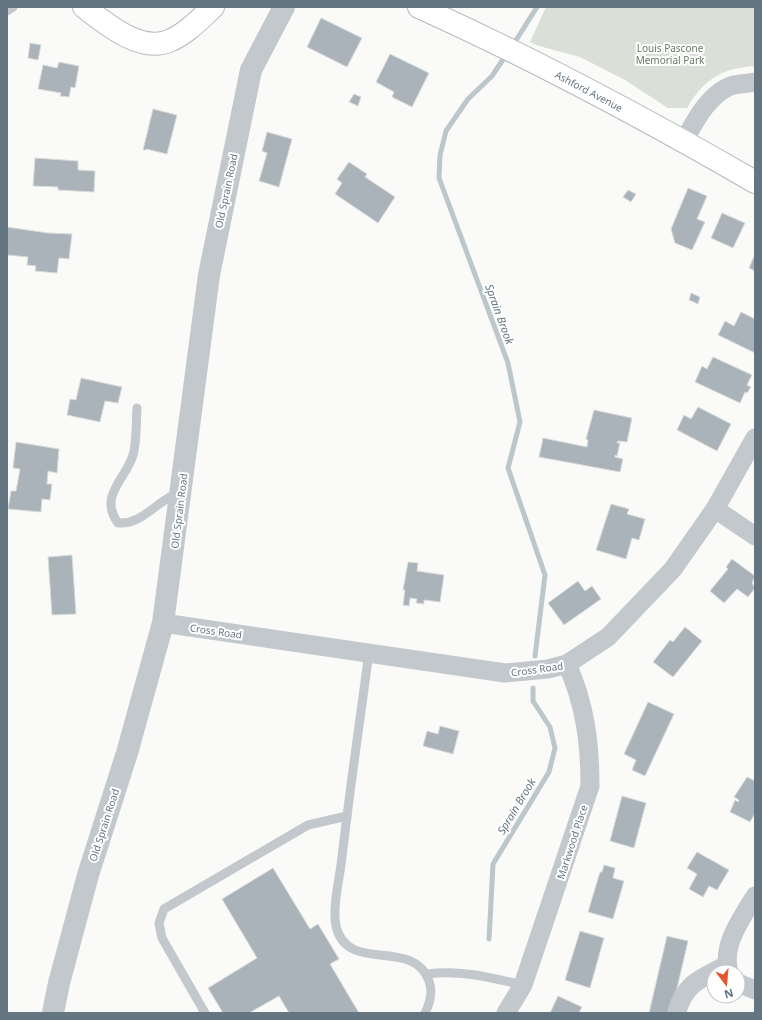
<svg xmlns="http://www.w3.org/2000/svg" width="762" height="1020" font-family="'Noto Sans',sans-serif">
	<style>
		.green { fill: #dadfd7 }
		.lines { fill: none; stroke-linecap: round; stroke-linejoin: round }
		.stream { stroke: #bbc7cb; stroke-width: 5 }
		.building { fill: #aab3b9; stroke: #dcdcda }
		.secondary-casing { stroke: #b3babf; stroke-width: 24 }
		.service { stroke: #c3c8cc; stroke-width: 9 }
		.minor { stroke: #c3c8cc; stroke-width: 19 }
		.tertiary { stroke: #c3c8cc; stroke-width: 22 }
		.secondary { stroke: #fff; stroke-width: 22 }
		.labels { text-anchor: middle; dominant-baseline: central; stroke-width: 4; stroke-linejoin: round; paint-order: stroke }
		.park-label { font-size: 10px; fill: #687a64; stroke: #fff }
		.street-label { font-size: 10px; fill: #657683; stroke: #fff }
		.water-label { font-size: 11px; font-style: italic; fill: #60757c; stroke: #fff }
	</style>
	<rect width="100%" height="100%" fill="#fafaf8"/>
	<!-- green -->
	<path class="green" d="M546,7H755V66C722,68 704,79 687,108H668L625,80L580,57L539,46L530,42Z"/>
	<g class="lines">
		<!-- stream -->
		<g class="stream">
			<polyline points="513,45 537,7"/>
			<polyline points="506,55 492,76 468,99 446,131 440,155 439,178 508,363 520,422 508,468 545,575 535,656"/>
			<polyline points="489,939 493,864 549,772 555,748 550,727 533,701 533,688"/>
		</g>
	</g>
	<!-- building -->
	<g class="building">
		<polygon points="321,18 362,38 347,67 307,47"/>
		<polygon points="30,43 41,45 38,60 28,58"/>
		<polygon points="390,54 429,73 412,107 392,97 394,92 376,82"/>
		<polygon points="59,62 79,66 75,88 71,87 69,97 60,96 61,93 38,89 43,65 57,68"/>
		<polygon points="354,94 361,97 358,106 349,102"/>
		<polygon points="153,109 177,115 167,154 146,149 146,150 143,150"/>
		<polygon points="267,132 292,139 279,187 259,181 267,153 262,151"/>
		<polygon points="35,158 78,161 78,170 95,171 94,192 58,190 58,187 33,186"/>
		<polygon points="349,162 367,174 365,177 395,197 378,223 335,194 342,183 337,179"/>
		<polygon points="688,188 707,196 697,219 705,222 692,250 675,243 671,229"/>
		<polygon points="628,190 636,194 631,202 623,197"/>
		<polygon points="722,213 745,223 733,248 711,238"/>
		<polygon points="7,227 48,233 72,234 69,259 59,258 57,273 35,271 36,266 27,265 28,257 7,255"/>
		<polygon points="755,254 755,271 749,268"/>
		<polygon points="691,293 700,297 698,304 689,300"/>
		<polygon points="741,312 755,319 755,353 718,335 725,321 734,326"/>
		<polygon points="713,357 752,375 747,385 751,387 747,393 745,392 740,403 695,382 702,366 707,369"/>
		<polygon points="81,378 122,387 118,403 105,401 100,422 67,415 70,399 76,400"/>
		<polygon points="698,407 731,424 717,451 677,430 684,415 691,419"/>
		<polygon points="594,410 632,418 627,442 618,441 617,443 620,443 617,456 615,455 615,457 623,459 620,472 539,457 543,438 587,447 588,440 586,439"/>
		<polygon points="16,442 59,449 57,473 48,471 47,484 52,484 50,500 42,499 41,512 8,509 11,491 16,491 20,469 13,468"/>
		<polygon points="611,504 629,509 627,514 645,519 639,540 632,538 626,559 596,550"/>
		<polygon points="72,555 76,614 52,615 48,557"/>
		<polygon points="732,559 755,576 752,583 755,588 748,597 737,589 724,603 710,591 728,569 726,567"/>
		<polygon points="408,562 418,563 417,571 444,575 440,602 424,600 424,604 416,603 417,599 410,598 409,606 403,605 405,590 403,590"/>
		<polygon points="578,581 585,591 592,586 601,599 564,625 548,603"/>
		<polygon points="685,627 702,641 673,677 653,662 670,640 673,642"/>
		<polygon points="648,702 674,714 645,776 632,770 636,760 624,754"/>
		<polygon points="440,726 459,731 453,754 423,746 427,731 438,734"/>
		<polygon points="747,777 755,781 755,813 750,822 730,812 735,800 738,802 739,800 734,797"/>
		<polygon points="622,796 646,803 634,848 610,841"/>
		<polygon points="697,852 729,870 717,890 709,886 703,897 689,889 697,874 687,868"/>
		<polygon points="604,865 615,868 613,878 624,881 613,919 588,912 600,872 602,872"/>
		<polygon points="273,868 310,929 318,924 339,959 330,964 359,1013 289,1013 279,996 249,1013 223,1013 208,988 257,958 222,899"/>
		<polygon points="580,931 604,938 590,988 565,980"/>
		<polygon points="667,936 688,941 675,997 675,1013 649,1013"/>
		<polygon points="558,996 582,1007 579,1013 550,1013"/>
	</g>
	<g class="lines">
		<!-- secondary casing -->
		<g class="secondary-casing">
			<g id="secondary">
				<path d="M84,7C105,23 140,53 169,41C186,34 200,19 213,7"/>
				<path d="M419,7C534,59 646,119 755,182"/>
			</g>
		</g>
		<!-- service -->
		<g class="service">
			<polyline points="7,11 13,7"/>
			<path d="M137,408C136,422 137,441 133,455C126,479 98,496 118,523C142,525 155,502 178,493"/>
			<path d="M369,652C360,720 350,788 342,857C340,877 332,907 336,926C347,975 413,936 429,981C433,992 430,1003 425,1013"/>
			<path d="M427,974C463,970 488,977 523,985"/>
			<polyline points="205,1013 162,938 159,923 164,909 308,825 347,816"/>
		</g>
		<!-- minor -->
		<g class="minor">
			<path d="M683,142C695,122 706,98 728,87C735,83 747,84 755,82"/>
			<polyline points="715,509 755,536"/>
			<polyline points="163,623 505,673 548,669 567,664 608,637 673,569 715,509 755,438"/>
			<path d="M729,972C721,945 742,918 755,896"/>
			<polyline points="738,983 755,990"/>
			<path d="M677,1011C686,982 702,978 727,965"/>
			<path d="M506,1013L523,985L590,786C590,743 585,704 567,664"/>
		</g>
		<!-- tertiary -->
		<polyline class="tertiary" points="53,1013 59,983 88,875 127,753 163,623 209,275 251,70 284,7"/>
		<!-- secondary -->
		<use href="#secondary" class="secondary"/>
	</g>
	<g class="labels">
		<!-- park labels -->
		<g class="park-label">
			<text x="670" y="48">Louis Pascone<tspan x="670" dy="12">Memorial Park</tspan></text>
		</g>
		<!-- street labels -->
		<g class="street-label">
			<text transform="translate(589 91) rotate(28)">Ashford Avenue</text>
			<text transform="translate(226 191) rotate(-78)">Old Sprain Road</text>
			<text transform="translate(179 511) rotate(-83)">Old Sprain Road</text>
			<text transform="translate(216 631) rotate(8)">Cross Road</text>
			<text transform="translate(537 669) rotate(-8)">Cross Road</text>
			<text transform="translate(104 825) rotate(-72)">Old Sprain Road</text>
			<text transform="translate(572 842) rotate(-72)">Markwood Place</text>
		</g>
		<!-- water labels -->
		<g class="water-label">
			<text transform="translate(500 314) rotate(70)">Sprain Brook</text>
			<text transform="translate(516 806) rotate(-59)">Sprain Brook</text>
		</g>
	</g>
	<!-- border -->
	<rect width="762" height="1020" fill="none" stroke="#657683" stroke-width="16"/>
	<!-- north arrow -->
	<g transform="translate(726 984) rotate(164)"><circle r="19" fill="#ffffff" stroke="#c1c8cd"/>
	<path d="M0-3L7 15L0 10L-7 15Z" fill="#e4572e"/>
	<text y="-6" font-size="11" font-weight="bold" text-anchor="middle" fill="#657683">N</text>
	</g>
</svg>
